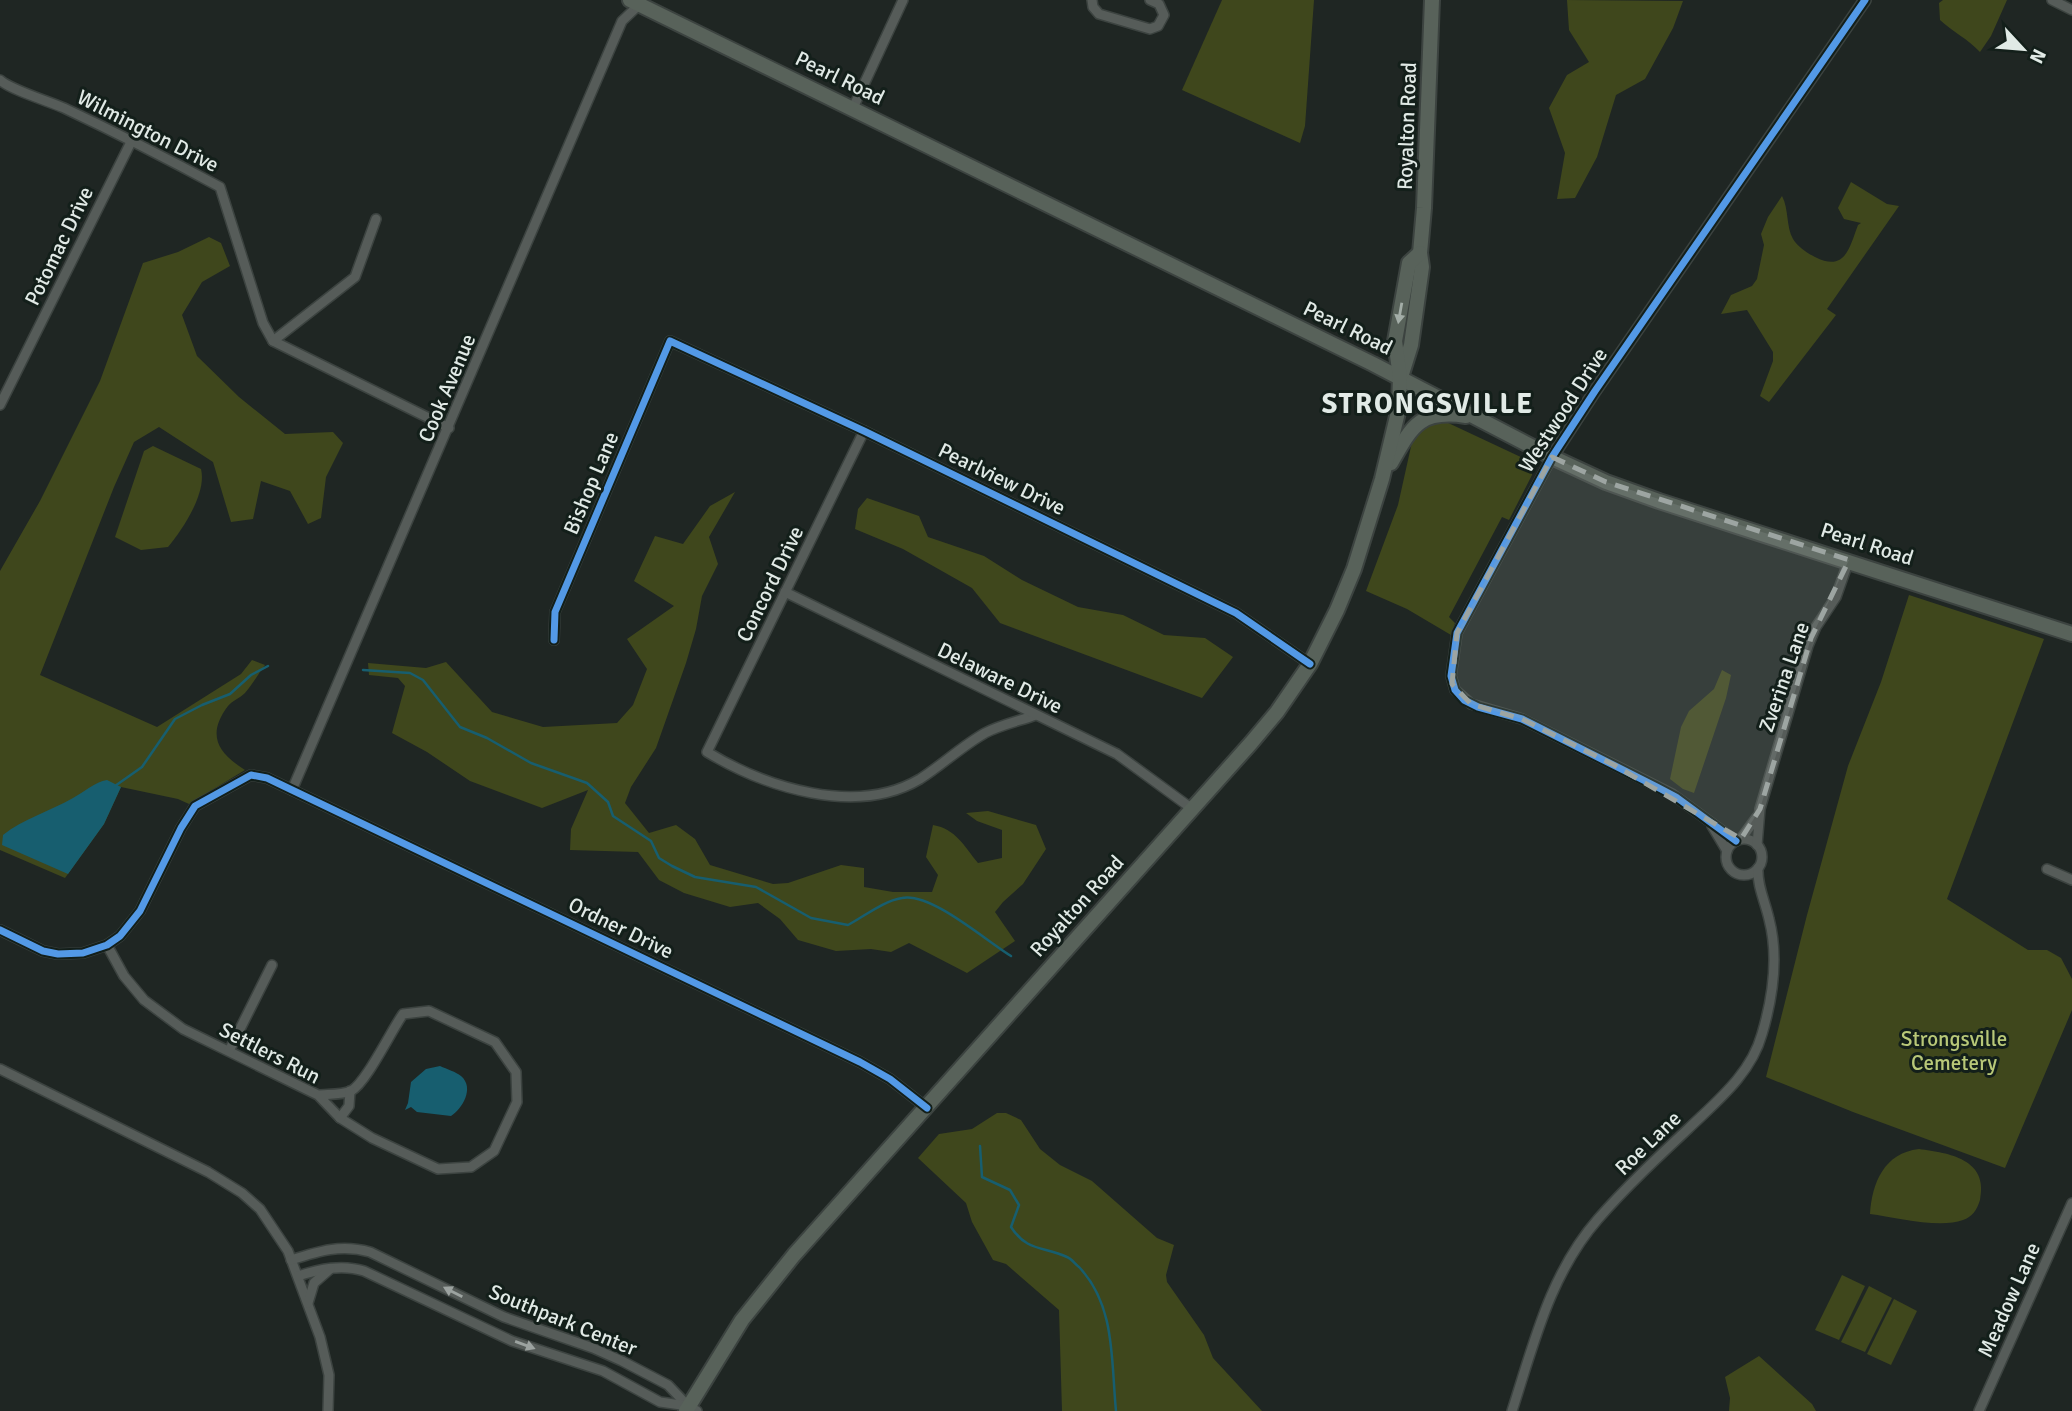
<svg xmlns="http://www.w3.org/2000/svg" width="2072" height="1411" font-family="Signika,sans-serif">
	<style>
		.green { fill: #3f471c }
		.water { fill: #175e6f }
		.lines { fill: none; stroke-linecap: round; stroke-linejoin: round }
		.stream { stroke: #175e6f; stroke-width: 2.5 }
		.minor-casing { stroke: #3c4340; stroke-width: 12 }
		.tertiary-casing { stroke: #3c4340; stroke-width: 14 }
		.primary-casing { stroke: #3c4340; stroke-width: 18 }
		.minor { stroke: #565c59; stroke-width: 9 }
		.tertiary { stroke: #565c59; stroke-width: 10 }
		.primary { stroke: #58625a; stroke-width: 14 }
		.cycleway-casing { stroke: #131f1a; stroke-width: 11 }
		.cycleway { stroke: #5399e6; stroke-width: 7 }
		.oneway { fill: #a3ada7 }
		.oneway2 { fill: #9ca3a0 }
		.marked { fill: #9da5a2; fill-opacity: 0.2; stroke: #9da5a2; stroke-width: 5; stroke-dasharray: 14 9; stroke-linejoin: round }
		.labels { text-anchor: middle; dominant-baseline: central; stroke-width: 6; stroke-linejoin: round; paint-order: stroke }
		.street-label { font-size: 21px; fill: #e1eae6; stroke: #131f1a }
		.park-label { font-size: 21px; fill: #b8c878; stroke: #131f1a }
		.district-label { font-size: 28px; font-weight: bold; letter-spacing: 2px; fill: #e1eae6; stroke: #131f1a }
	</style>
	<rect width="100%" height="100%" fill="#1f2623"/>
	<!-- green -->
	<g class="green">
		<polygon points="1222,0 1314,0 1305,126 1300,143 1182,90"/>
		<polygon points="1567,0 1683,1 1673,28 1645,79 1616,95 1597,157 1575,198 1557,199 1565,153 1549,108 1567,75 1589,62 1569,30"/>
		<path d="M1943,0H2007L1991,36L1980,52C1968,39 1953,32 1940,20L1939,3Z"/>
		<path d="M1851,182L1887,204L1899,206L1827,309L1836,315L1769,402L1760,396L1773,361V352L1747,310L1721,314L1731,295L1752,286L1757,279L1764,245L1761,234L1768,217L1782,196C1789,209 1786,227 1793,239C1798,247 1807,253 1815,257C1845,272 1849,249 1858,225L1861,223L1844,219L1838,208Z"/>
		<path d="M209,237L221,243L230,266L202,282L182,315L197,356L239,397L285,434L333,432L343,443L326,477L321,518L308,524L290,491L261,481L253,519L231,522L213,462L159,427L134,442L114,487L40,675L157,727L241,674L252,660L265,665C258,674 253,684 245,693C240,698 232,701 228,706C206,735 218,753 245,770L189,804L178,799L121,787L104,824L65,878L0,850V571L40,501L100,381L143,263L178,252Z"/>
		<polygon points="1444,421 1525,459 1532,469 1532,475 1509,520 1502,517 1449,617 1455,623 1451,635 1407,609 1366,591 1398,505 1412,442 1421,425"/>
		<path d="M153,446L201,469C207,493 183,529 168,547L141,550L115,537L144,451Z"/>
		<path d="M735,492L709,537L718,564L702,596L696,629L686,663L656,748L631,787L625,803L649,833L676,825L695,839L710,865L773,884L788,883L841,865L864,868V887L893,892H932L938,875L926,857L933,825C956,829 964,846 978,863L1002,858V830L977,821L966,813L988,811L1036,825L1046,849L1023,884L1003,902L995,912L1015,941L967,973L909,943L891,952L871,949L836,951L798,940L780,919L758,903L730,907L684,893L659,880L638,852L570,850L571,829L588,790L542,808L470,781L427,752L392,733L405,686L398,678L369,675L368,663L426,668L446,662L492,712L543,727L617,723L633,705L647,669L627,639L674,606L634,581L655,536L683,544L710,506Z"/>
		<polygon points="867,498 919,516 928,537 984,556 1022,580 1078,607 1123,615 1164,635 1205,638 1233,657 1202,698 1000,623 972,588 903,549 855,529 858,509"/>
		<polygon points="1909,595 2044,639 1947,899 2028,950 2047,950 2061,958 2072,979 2072,1010 2005,1168 1853,1112 1766,1077 1807,915 1848,766 1881,682"/>
		<polygon points="1722,670 1731,675 1726,698 1694,793 1683,789 1670,779 1681,727 1689,711 1714,689"/>
		<polygon points="997,1113 1006,1113 1021,1120 1040,1149 1060,1165 1092,1181 1157,1238 1174,1245 1166,1275 1167,1282 1204,1335 1213,1358 1262,1411 1062,1411 1059,1310 1006,1264 993,1260 972,1222 966,1203 918,1158 939,1134 972,1129"/>
		<path d="M1919,1149C1949,1153 1989,1159 1980,1200C1977,1210 1972,1217 1963,1220C1939,1229 1895,1217 1870,1214C1872,1183 1884,1153 1919,1149Z"/>
		<polygon points="1842,1275 1865,1286 1839,1340 1815,1330"/>
		<polygon points="1869,1286 1892,1298 1865,1352 1841,1342"/>
		<polygon points="1894,1299 1917,1311 1891,1365 1867,1354"/>
		<polygon points="1759,1356 1812,1404 1816,1411 1729,1411 1730,1398 1725,1377"/>
	</g>
	<!-- water -->
	<g class="water">
		<path d="M107,780L121,787L104,824L68,874L2,845L3,835C23,819 50,811 73,798C84,792 95,782 107,780Z"/>
		<path d="M440,1066C447,1069 456,1072 461,1076C475,1088 462,1109 451,1116L417,1112L411,1107L405,1110L408,1103L411,1082L426,1069Z"/>
	</g>
	<g class="lines">
		<!-- stream -->
		<g class="stream">
			<path d="M363,670L410,673L423,680L460,727L487,738L531,763L587,783L608,802L613,816L651,841L659,858L672,866L695,877L756,887L811,918L848,925C865,916 883,901 902,898C931,892 986,941 1011,956"/>
			<polyline points="115,786 142,767 175,719 202,705 230,694 251,675 268,666"/>
			<path d="M980,1146L982,1177L1010,1190L1019,1205L1011,1227C1027,1252 1044,1246 1067,1257C1072,1259 1075,1264 1079,1267C1116,1306 1111,1361 1116,1411"/>
		</g>
		<!-- minor casing -->
		<g class="minor-casing">
			<g id="minor">
				<polyline points="1092,0 1093,7 1099,14 1150,29 1158,26 1164,15 1159,4 1150,0"/>
				<polyline points="2052,0 2072,10"/>
				<path d="M0,80C11,90 48,101 64,108C117,133 168,159 220,187L263,323L273,341L449,428"/>
				<polyline points="853,108 903,0"/>
				<polyline points="273,341 355,277 376,219"/>
				<polyline points="0,405 132,140"/>
				<path d="M864,431L707,752C765,787 856,817 920,779C942,765 962,746 985,733C1000,725 1019,721 1036,715"/>
				<polyline points="1552,457 1457,633 1451,676 1455,690 1471,704 1522,719 1672,794 1736,841"/>
				<polyline points="785,592 1117,754 1191,808"/>
				<polyline points="554,640 555,612 670,341 864,431 1236,613 1310,664"/>
				<polyline points="292,790 622,21 641,3"/>
				<polyline points="1712,826 1727,851"/>
				<circle cx="1744" cy="857" r="18"/>
				<polyline points="1741,839 1757,817"/>
				<polyline points="1757,845 1760,809 1808,646 1816,627 1836,597 1849,560"/>
				<polyline points="2047,869 2072,880"/>
				<polyline points="0,930 43,951 58,954 83,953 107,945 120,936 140,911 181,828 195,806 251,775 267,778 292,790 860,1062 890,1079 927,1108"/>
				<path d="M107,945L124,976L144,1000L183,1029L318,1095L340,1118L372,1138L438,1169L471,1167L494,1151L517,1102L516,1072L495,1042L429,1011L403,1014C391,1031 366,1083 351,1091C342,1095 327,1094 318,1095"/>
				<polyline points="229,1051 272,965"/>
				<polyline points="0,1069 208,1172 242,1193 260,1209 288,1251 320,1337 329,1375 328,1411"/>
				<polyline points="340,1118 349,1106 350,1091"/>
				<path d="M291,1260C319,1251 341,1244 370,1252L504,1317L593,1348L622,1361L668,1385L688,1406"/>
				<path d="M298,1276C320,1269 342,1264 364,1271L512,1341L603,1371L660,1402L688,1406L697,1411"/>
				<polyline points="308,1303 314,1283 330,1269"/>
				<path d="M1512,1411C1534,1343 1550,1274 1598,1219C1626,1187 1657,1158 1688,1129C1717,1101 1751,1074 1762,1034C1773,997 1779,957 1769,919C1765,901 1757,886 1758,868"/>
				<polyline points="1979,1411 2072,1203"/>
			</g>
		</g>
		<!-- tertiary casing -->
		<g class="tertiary-casing">
			<polyline id="tertiary" points="1552,457 1595,391 1865,0"/>
		</g>
		<!-- primary casing -->
		<g class="primary-casing">
			<g id="primary">
				<polyline points="630,0 1373,364 1552,457 1606,482 1659,501 2072,634"/>
				<polyline points="1402,374 1411,345 1422,267 1420,253 1424,208 1432,0"/>
				<path d="M1391,463C1412,426 1420,409 1466,416"/>
				<polyline points="686,1411 742,1320 794,1255 1251,743 1277,712 1310,664 1337,610 1354,569 1382,479 1399,408 1400,377 1395,341 1409,263 1420,253"/>
			</g>
		</g>
		<!-- minor -->
		<use href="#minor" class="minor"/>
		<!-- tertiary -->
		<use href="#tertiary" class="tertiary"/>
		<!-- primary -->
		<use href="#primary" class="primary"/>
		<!-- cycleway casing -->
		<g class="cycleway-casing">
			<g id="cycleway">
				<polyline points="554,640 555,612 670,341 864,431 1236,613 1310,664"/>
				<polyline points="1736,841 1676,797 1657,787 1522,719 1478,707 1464,700 1455,690 1451,676 1457,633 1552,457 1595,391 1865,0"/>
				<polyline points="0,930 43,951 58,954 83,953 107,945 120,936 140,911 181,828 195,806 251,775 267,778 292,790 860,1062 890,1079 927,1108"/>
			</g>
		</g>
		<!-- cycleway -->
		<use href="#cycleway" class="cycleway"/>
	</g>
	<!-- one-way arrows -->
	<defs><path id="oneway-solid" d="M-6-.8H1V-3.2L6.5 0L1 3.2V.8H-6Z" transform="scale(1.75)"/></defs>
	<use class="oneway" href="#oneway-solid" transform="translate(1400 313) rotate(100)"/>
	<g class="oneway2">
		<use href="#oneway-solid" transform="translate(453 1292) rotate(-153)"/>
		<use href="#oneway-solid" transform="translate(525 1345) rotate(20)"/>
	</g>
	<!-- marked area -->
	<path class="marked" d="M1552,457L1606,482L1849,560L1811,638L1760,809L1741,839L1614,765L1522,719L1471,704L1452,684L1457,633Z"/>
	<g class="labels">
		<!-- street labels -->
		<g class="street-label">
			<text transform="translate(840 78) rotate(26)">Pearl Road</text>
			<text transform="translate(1407 126) rotate(-88)">Royalton Road</text>
			<text transform="translate(148 131) rotate(27)">Wilmington Drive</text>
			<text transform="translate(59 246) rotate(-64)">Potomac Drive</text>
			<text transform="translate(1348 328) rotate(26)">Pearl Road</text>
			<text transform="translate(447 388) rotate(-67)">Cook Avenue</text>
			<text transform="translate(1563 410) rotate(-57)">Westwood Drive</text>
			<text transform="translate(1002 479) rotate(26)">Pearlview Drive</text>
			<text transform="translate(591 483) rotate(-67)">Bishop Lane</text>
			<text transform="translate(1867 544) rotate(18)">Pearl Road</text>
			<text transform="translate(770 584) rotate(-64)">Concord Drive</text>
			<text transform="translate(1784 677) rotate(-71)">Zverina Lane</text>
			<text transform="translate(1000 678) rotate(26)">Delaware Drive</text>
			<text transform="translate(1077 906) rotate(-48)">Royalton Road</text>
			<text transform="translate(621 928) rotate(26)">Ordner Drive</text>
			<text transform="translate(270 1053) rotate(27)">Settlers Run</text>
			<text transform="translate(1648 1143) rotate(-44)">Roe Lane</text>
			<text transform="translate(2009 1300) rotate(-66)">Meadow Lane</text>
			<text transform="translate(563 1320) rotate(22)">Southpark Center</text>
		</g>
		<!-- park labels -->
		<g class="park-label">
			<text x="1954" y="1039">Strongsville<tspan x="1954" dy="24">Cemetery</tspan></text>
		</g>
		<!-- district labels -->
		<g class="district-label">
			<text x="1428" y="404">STRONGSVILLE</text>
		</g>
	</g>
	<!-- north arrow -->
	<g transform="translate(2023 49) rotate(116)" stroke="#131f1a" stroke-width="5" paint-order="stroke">
	<path d="M0-5L12 26L0 18L-12 26Z" fill="#e1eae6"/>
	<text y="-10" font-size="19" font-weight="bold" text-anchor="middle" fill="#e1eae6">N</text>
	</g>
</svg>
